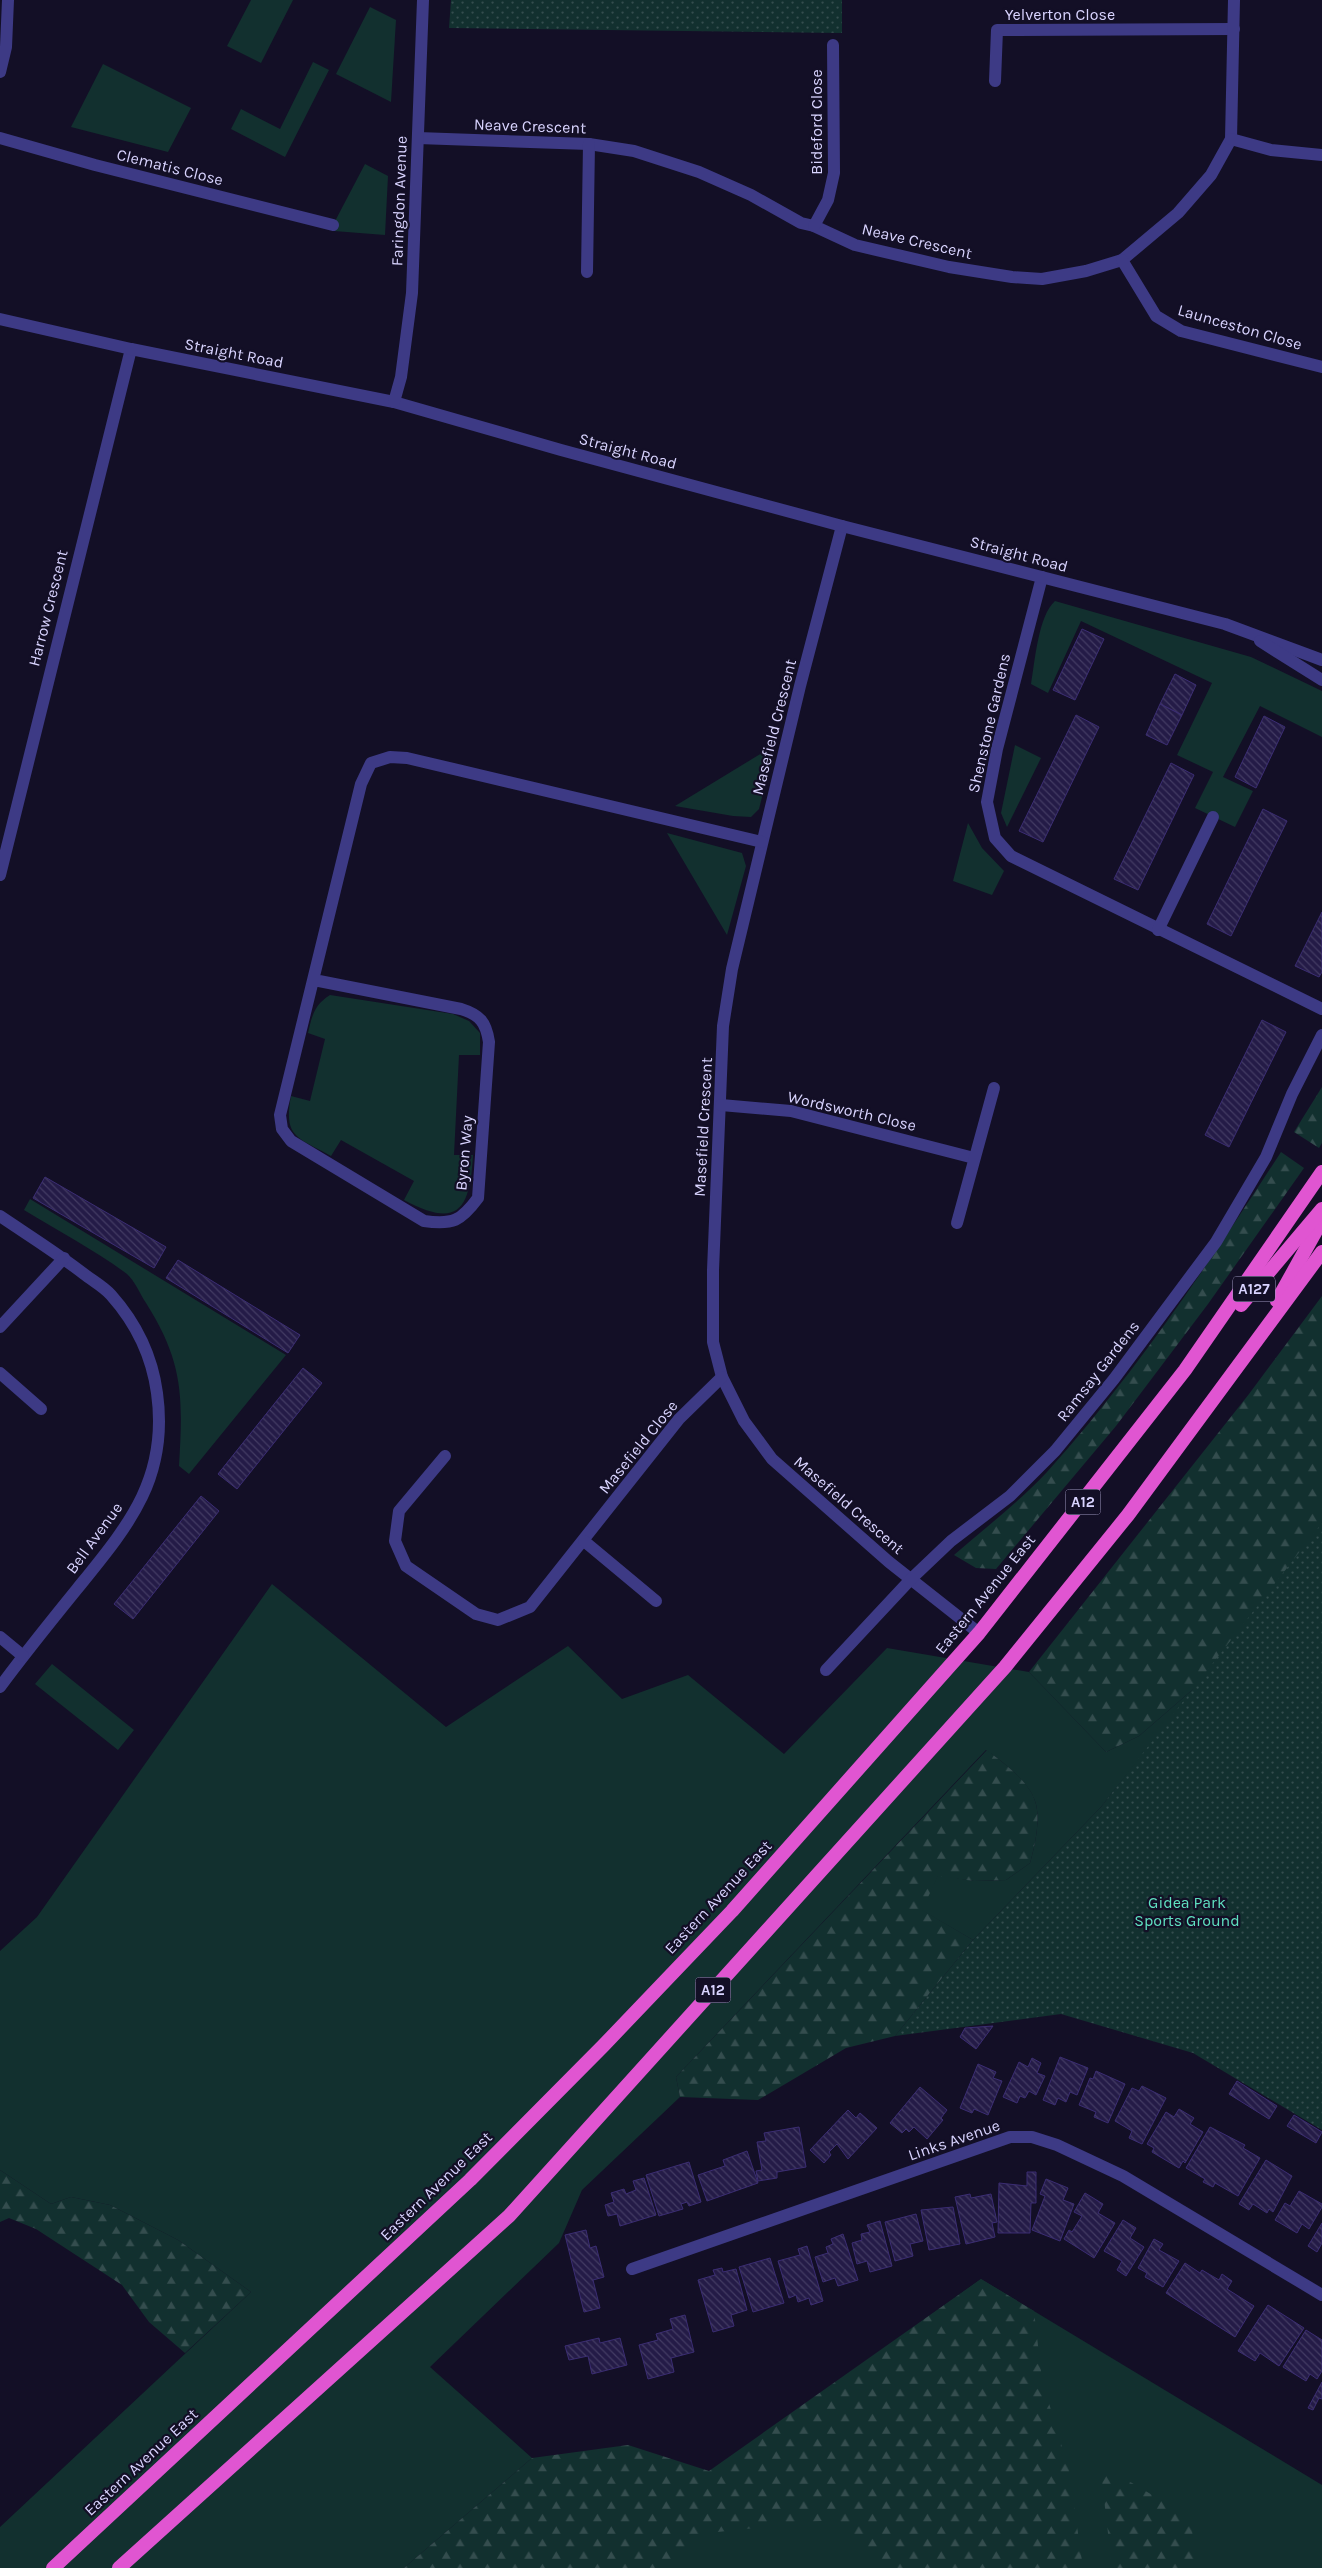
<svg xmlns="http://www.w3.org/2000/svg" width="1322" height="2568" font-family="Karla,sans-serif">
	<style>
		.green { fill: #12302f }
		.forest { fill: url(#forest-firs) }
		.park { fill: url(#park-dots) }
		.building { fill: url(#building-back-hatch); stroke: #3b2d73 }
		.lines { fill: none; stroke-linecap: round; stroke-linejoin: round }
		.minor { stroke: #3d3a85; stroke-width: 12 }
		.tertiary { stroke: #3d3a85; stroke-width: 12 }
		.trunk { stroke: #e055d1; stroke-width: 14 }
		.labels { text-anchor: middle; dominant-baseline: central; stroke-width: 4.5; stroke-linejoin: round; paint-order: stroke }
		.shield { fill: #130f26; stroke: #9e99be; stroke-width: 1 }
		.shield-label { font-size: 15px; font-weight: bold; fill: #d9d4ff }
		.street-label { font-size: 16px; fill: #d9d4ff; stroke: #130f26 }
		.park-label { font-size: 16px; fill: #5fe0c0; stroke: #130f26 }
	</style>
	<defs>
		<pattern id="forest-firs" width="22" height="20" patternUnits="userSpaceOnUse" patternTransform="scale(1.25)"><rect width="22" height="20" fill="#12302f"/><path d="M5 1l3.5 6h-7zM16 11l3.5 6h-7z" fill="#344d4e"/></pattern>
		<pattern id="park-dots" width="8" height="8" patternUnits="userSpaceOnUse" patternTransform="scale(1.25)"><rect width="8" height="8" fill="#12302f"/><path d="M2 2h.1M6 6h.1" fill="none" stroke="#344d4e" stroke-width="1.8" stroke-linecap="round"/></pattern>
		<pattern id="building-back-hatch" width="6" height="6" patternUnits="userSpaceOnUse" patternTransform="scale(1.25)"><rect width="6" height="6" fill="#241b47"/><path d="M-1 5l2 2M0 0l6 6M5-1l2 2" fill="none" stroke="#433b63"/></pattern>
	</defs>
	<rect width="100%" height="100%" fill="#130f26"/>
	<!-- green -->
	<g class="green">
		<polygon points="251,0 293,0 261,63 227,46"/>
		<polygon points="370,7 396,20 391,102 336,74"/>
		<polygon points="313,62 329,70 285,157 231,129 241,109 280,129"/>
		<polygon points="103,64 191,108 168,152 71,127"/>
		<polygon points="365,164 388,176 385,235 334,231 333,225"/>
		<path d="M1055,601L1251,657L1322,691V737L1260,706L1223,777L1253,791L1235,827L1195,808L1213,772L1177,755L1212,683L1081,621L1048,693L1031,684C1035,662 1038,616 1055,601Z"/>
		<polygon points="775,745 759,809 751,817 733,816 675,806"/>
		<polygon points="1015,745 1041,758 1007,827 1001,813"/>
		<polygon points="968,823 982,848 1004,871 992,895 953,881"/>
		<polygon points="667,833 742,853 746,866 727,935"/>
		<path d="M330,995L453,1014L469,1021L480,1033V1055H459L454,1155H473C470,1210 458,1229 404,1200L414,1181L341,1140L331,1156C298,1137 283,1138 291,1096L310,1101L325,1039L308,1033C312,1016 314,1005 330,995Z"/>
		<path d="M30,1199L286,1355L189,1474L179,1466C183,1398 184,1363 146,1303C140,1294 135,1281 127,1274C95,1250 58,1231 24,1210Z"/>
		<path d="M272,1584L446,1727L568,1646L622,1699L688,1675L784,1754L887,1648L1029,1672L1106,1752L1139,1736L1199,1684L1101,1807L973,1940L921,1910L938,1875L974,1881L1006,1880L1030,1863C1035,1846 1041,1818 1035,1801C1029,1782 1002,1761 986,1750L676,2077L680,2097L582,2190L559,2243L430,2367L532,2458L404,2568H0V2527L251,2292L178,2240L110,2205L71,2197L51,2204L0,2170V1951L37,1917Z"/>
		<polygon points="52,1664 134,1730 118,1750 35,1684"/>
		<polygon points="981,2279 1322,2485 1322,2568 577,2568"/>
	</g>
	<!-- forest -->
	<g class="forest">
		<polygon points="1322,1087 1322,1143 1319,1148 1294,1132"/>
		<path d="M1281,1152L1304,1168L1208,1304L1116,1426L996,1569L976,1568L954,1555C985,1528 1019,1502 1047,1472C1136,1373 1209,1263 1281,1152Z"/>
		<polygon points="1322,1296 1322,1524 1199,1684 1139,1736 1106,1752 1029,1672 1249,1394"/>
		<path d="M987,1750C1003,1763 1029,1781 1035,1801C1041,1818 1035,1846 1030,1863L1006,1880L974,1881L938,1876L922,1910L973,1940L895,2036L846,2048L758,2100L680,2097L676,2077Z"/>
		<polygon points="0,2170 51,2204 71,2197 110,2205 178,2240 251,2292 185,2353 149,2322 122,2285 36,2229 9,2218 0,2222"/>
		<polygon points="981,2279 1034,2311 1042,2380 1069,2470 1083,2568 878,2568 830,2520 699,2534 675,2568 404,2568 532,2458 628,2445 709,2471"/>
		<polygon points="1100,2464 1191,2518 1196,2568 1112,2568"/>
	</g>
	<!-- park -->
	<g class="park">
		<polygon points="451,0 842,0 842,33 449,28"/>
		<polygon points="1322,1523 1322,2130 1193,2053 1061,2014 895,2036 973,1940 1101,1807"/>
	</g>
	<!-- building -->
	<g class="building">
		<polygon points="1082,629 1104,639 1075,700 1053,690"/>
		<polygon points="1175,674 1196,685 1182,715 1160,704"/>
		<polygon points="1160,704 1182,715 1167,745 1146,735"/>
		<polygon points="1076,715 1099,727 1043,842 1019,831"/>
		<polygon points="1264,716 1285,727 1256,788 1235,777"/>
		<polygon points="1171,763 1194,775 1138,890 1114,879"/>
		<polygon points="1263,809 1287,821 1231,936 1207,924"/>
		<polygon points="1322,912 1322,972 1319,977 1295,966"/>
		<polygon points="1262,1020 1286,1032 1229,1147 1205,1135"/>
		<polygon points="45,1177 166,1247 154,1268 33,1198"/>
		<polygon points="178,1260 300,1335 288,1353 166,1278"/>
		<polygon points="303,1368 322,1383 237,1489 218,1474"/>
		<polygon points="201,1496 219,1511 133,1619 114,1604"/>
		<polygon points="993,2026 976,2049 960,2037 965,2028"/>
		<polygon points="1060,2057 1088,2068 1077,2095 1070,2092 1066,2102 1058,2098 1055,2105 1043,2100"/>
		<polygon points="1032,2058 1041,2063 1037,2073 1045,2076 1036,2095 1029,2091 1025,2098 1020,2096 1017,2103 1003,2097 1019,2062 1028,2067"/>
		<polygon points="978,2064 996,2072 993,2078 1002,2081 988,2115 974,2109 972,2113 960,2108"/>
		<polygon points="1096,2071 1125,2084 1108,2123 1094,2117 1096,2112 1079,2105 1090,2078 1093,2079"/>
		<polygon points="1237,2081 1277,2106 1269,2119 1229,2094"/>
		<polygon points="1142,2086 1166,2098 1142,2144 1129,2138 1132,2131 1115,2121 1132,2088 1139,2091"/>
		<polygon points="920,2087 947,2110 941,2118 943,2120 927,2139 914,2127 909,2132 906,2129 902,2133 890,2123"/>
		<polygon points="1179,2109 1194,2118 1190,2124 1203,2132 1185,2163 1183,2161 1179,2168 1152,2152 1154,2148 1147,2144 1166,2112 1174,2117"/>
		<polygon points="848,2110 856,2118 860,2113 877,2128 848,2159 837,2144 829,2152 831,2155 824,2163 810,2150"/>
		<polygon points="1294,2115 1322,2132 1316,2143 1287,2126"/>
		<polygon points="799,2127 806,2167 777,2172 777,2178 758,2181 756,2171 762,2170 757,2142 766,2141 764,2133"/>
		<polygon points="1210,2127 1245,2145 1243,2148 1260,2158 1238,2196 1215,2183 1213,2187 1203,2182 1205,2179 1186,2168"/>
		<polygon points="747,2151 758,2183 707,2201 698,2175 725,2166 723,2160"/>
		<polygon points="1266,2160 1292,2176 1273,2212 1269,2209 1267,2213 1253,2204 1249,2210 1239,2204"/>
		<polygon points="689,2162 701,2202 689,2206 687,2202 681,2204 683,2209 659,2216 646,2175"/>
		<polygon points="1027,2172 1036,2172 1036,2203 1031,2203 1030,2233 998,2233 999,2183 1027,2186"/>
		<polygon points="644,2178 656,2215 620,2226 617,2214 608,2216 605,2205 614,2202 611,2193 624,2189 626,2194 636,2190 633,2181"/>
		<polygon points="1046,2179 1068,2188 1063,2200 1074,2204 1060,2241 1032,2230 1045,2196 1040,2194"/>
		<polygon points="1299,2191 1322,2204 1322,2207 1309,2229 1302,2224 1297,2233 1275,2220 1285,2203 1290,2206"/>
		<polygon points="1085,2193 1103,2204 1098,2213 1115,2223 1094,2258 1064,2239 1069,2230 1072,2232 1082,2216 1074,2212"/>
		<polygon points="970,2194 971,2198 991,2194 997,2222 992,2223 995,2237 966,2244 955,2197"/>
		<polygon points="953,2207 960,2244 929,2250 921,2210"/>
		<polygon points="916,2214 923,2241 910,2244 913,2256 895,2261 885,2222"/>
		<polygon points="1123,2220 1136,2228 1130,2238 1144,2247 1126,2276 1117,2270 1122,2261 1104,2251"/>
		<polygon points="880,2221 892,2266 870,2272 867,2261 857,2264 852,2243 862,2240 861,2234 870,2232 867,2225"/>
		<polygon points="1322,2223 1322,2243 1317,2252 1308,2246"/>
		<polygon points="586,2230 590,2248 596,2246 604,2277 593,2280 600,2308 584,2312 565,2235"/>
		<polygon points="843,2234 858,2280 838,2286 835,2278 823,2282 815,2257 828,2253 826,2247 833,2244 831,2239"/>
		<polygon points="1154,2239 1163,2244 1159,2250 1179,2261 1163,2287 1145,2277 1147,2273 1138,2268"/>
		<polygon points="807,2246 823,2301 811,2305 809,2298 798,2302 796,2295 789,2298 778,2261 800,2255 798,2249"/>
		<polygon points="770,2258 784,2303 753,2312 739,2267"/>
		<polygon points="1185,2263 1200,2273 1202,2270 1219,2280 1222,2274 1232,2281 1227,2289 1254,2306 1235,2337 1166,2293"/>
		<polygon points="722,2268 723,2272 736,2269 747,2310 731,2315 734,2326 713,2332 698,2280 715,2275 713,2270"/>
		<polygon points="1268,2305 1304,2328 1279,2366 1260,2353 1255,2361 1238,2351"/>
		<polygon points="685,2315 694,2352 671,2358 674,2372 648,2379 639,2345 658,2340 656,2334 673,2329 670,2319"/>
		<polygon points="1306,2330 1322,2340 1322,2371 1317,2379 1310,2374 1306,2381 1283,2367"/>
		<polygon points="599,2338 600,2343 620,2338 627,2365 592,2374 588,2356 569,2360 565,2346"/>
		<polygon points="1322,2382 1322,2399 1319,2398 1313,2410 1308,2408"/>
	</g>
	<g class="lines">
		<!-- minor -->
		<g class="minor">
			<polyline points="0,72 6,47 8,0"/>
			<polyline points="995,81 997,30 1234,29"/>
			<polyline points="0,138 95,165 333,225"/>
			<polyline points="418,138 589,144 634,151 699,172 751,195 801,223 814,226 855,245 949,267 1012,277 1042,279 1086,271 1122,260 1178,213 1211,175 1231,139 1234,0"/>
			<polyline points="1231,139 1271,150 1322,155"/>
			<polyline points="814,226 828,200 834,173 833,45"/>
			<polyline points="1122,260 1156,316 1181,331 1322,367"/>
			<polyline points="587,272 589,144"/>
			<polyline points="842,526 800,686 732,969 723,1026 713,1270 713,1342 722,1377 744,1421 772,1459 889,1562 979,1633"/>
			<polyline points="1042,577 997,749 987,802 995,838 1011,856 1322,1009"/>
			<polyline points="0,875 131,349"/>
			<polyline points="1158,930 1213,817"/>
			<path d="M314,980L461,1009C480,1015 486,1022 489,1042L478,1198C461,1221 453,1225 424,1221L291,1141L282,1129L280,1115L361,784L371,763L390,757L407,758L762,842"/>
			<polyline points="721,1105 791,1111 974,1158"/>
			<path d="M0,1216C28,1235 57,1253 84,1274C93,1281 104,1287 111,1295C136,1323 152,1356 157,1393C169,1479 128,1526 77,1589C51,1621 25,1653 0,1687"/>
			<polyline points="957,1223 994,1088"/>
			<polyline points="0,1327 64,1258"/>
			<polyline points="0,1373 41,1409"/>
			<polyline points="445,1456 399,1511 395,1541 406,1566 476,1614 498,1620 530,1607 679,1419 722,1377"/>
			<polyline points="584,1541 656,1601"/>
			<polyline points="0,1637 23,1656"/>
			<polyline points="826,1670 911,1579 951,1541 1010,1496 1055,1451 1114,1379 1216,1242 1266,1157 1292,1094 1322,1035"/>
			<polyline points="632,2269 1010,2137 1032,2137 1057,2145 1123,2176 1322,2295"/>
		</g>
		<!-- tertiary -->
		<g class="tertiary">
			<polyline points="0,319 131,349 394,402 561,450 842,526 1225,624 1322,660"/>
			<polyline points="394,402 401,377 412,293 423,0"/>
			<polyline points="1260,641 1322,680"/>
		</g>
		<!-- trunk -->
		<g class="trunk">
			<polyline points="1277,1301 1322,1220"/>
			<polyline points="1241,1305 1322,1209"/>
			<polyline points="53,2568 470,2180 603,2046 732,1911 979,1633 1185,1370 1322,1172"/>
			<polyline points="119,2568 509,2216 1005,1667 1128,1515 1322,1252"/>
		</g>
	</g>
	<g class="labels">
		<!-- shield labels -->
		<g class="shield">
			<rect x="1233" y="1276.5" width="42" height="25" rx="4"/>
			<rect x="1065.5" y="1489.5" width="35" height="25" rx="4"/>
			<rect x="695.5" y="1977.5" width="35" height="25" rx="4"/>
		</g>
		<g class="shield-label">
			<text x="1254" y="1289">A127</text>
			<text x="1083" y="1502">A12</text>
			<text x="713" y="1990">A12</text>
		</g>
		<!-- street labels -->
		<g class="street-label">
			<text x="1060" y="14">Yelverton Close</text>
			<text transform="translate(816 122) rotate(-90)">Bideford Close</text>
			<text transform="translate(530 126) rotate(2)">Neave Crescent</text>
			<text transform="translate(170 167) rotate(14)">Clematis Close</text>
			<text transform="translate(399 201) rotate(-88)">Faringdon Avenue</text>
			<text transform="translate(917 241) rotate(13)">Neave Crescent</text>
			<text transform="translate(1240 327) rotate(16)">Launceston Close</text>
			<text transform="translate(234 353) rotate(11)">Straight Road</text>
			<text transform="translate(628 451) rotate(15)">Straight Road</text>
			<text transform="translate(1019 554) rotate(15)">Straight Road</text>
			<text transform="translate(48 608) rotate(-76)">Harrow Crescent</text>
			<text transform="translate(989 723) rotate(-77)">Shenstone Gardens</text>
			<text transform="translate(774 727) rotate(-76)">Masefield Crescent</text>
			<text transform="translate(852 1111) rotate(13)">Wordsworth Close</text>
			<text transform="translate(703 1127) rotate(-87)">Masefield Crescent</text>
			<text transform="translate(464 1153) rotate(-85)">Byron Way</text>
			<text transform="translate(1098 1371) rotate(-52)">Ramsay Gardens</text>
			<text transform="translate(638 1447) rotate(-51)">Masefield Close</text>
			<text transform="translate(849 1505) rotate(41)">Masefield Crescent</text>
			<text transform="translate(94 1538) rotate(-54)">Bell Avenue</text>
			<text transform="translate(985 1594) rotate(-51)">Eastern Avenue East</text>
			<text transform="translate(718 1897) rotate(-47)">Eastern Avenue East</text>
			<text transform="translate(954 2140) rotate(-19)">Links Avenue</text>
			<text transform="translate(436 2186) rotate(-44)">Eastern Avenue East</text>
			<text transform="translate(141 2462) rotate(-43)">Eastern Avenue East</text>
		</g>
		<!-- park labels -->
		<g class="park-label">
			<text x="1187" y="1902">Gidea Park<tspan x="1187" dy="18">Sports Ground</tspan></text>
		</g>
	</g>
</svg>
